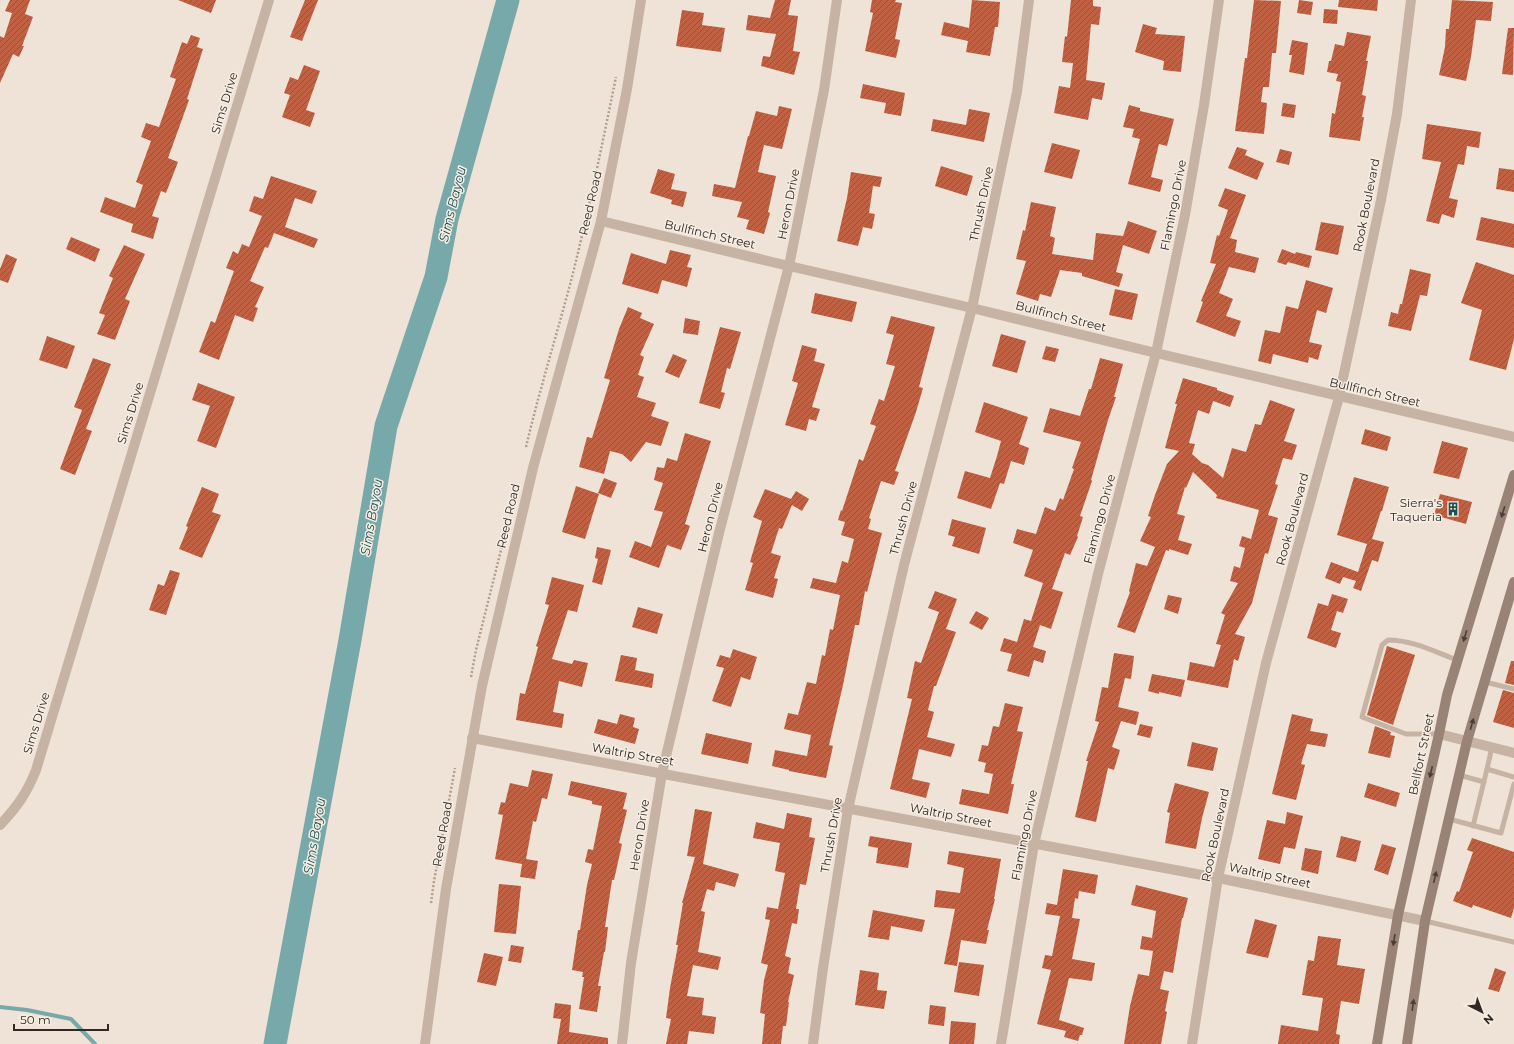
<svg xmlns="http://www.w3.org/2000/svg" width="1514" height="1044" font-family="Montserrat,sans-serif">
	<style>
		.lines { fill: none; stroke-linecap: round; stroke-linejoin: round }
		.stream { stroke: #77a9aa; stroke-width: 4 }
		.river { stroke: #77a9aa; stroke-width: 23 }
		.building { fill: url(#building-hatch) }
		.path { stroke: #b29d8e; stroke-width: 2.5; stroke-dasharray: 2 2; stroke-linecap: butt }
		.lane { stroke: #c6b3a4; stroke-width: 5 }
		.street { stroke: #c6b3a4; stroke-width: 10 }
		.secondary { stroke: #998276; stroke-width: 10 }
		.oneway { fill: #4c3f39 }
		.labels { text-anchor: middle; dominant-baseline: central; stroke-width: 3; stroke-linejoin: round; paint-order: stroke }
		.street-label { font-size: 12px; fill: #322925; stroke: #f7eee3 }
		.poi-label { font-size: 12px; fill: #322925; stroke: #f7eee3; text-anchor: end }
		.water-label { font-size: 13px; font-style: italic; fill: #1d4e51; stroke: #f7eee3 }
	</style>
	<defs>
		<pattern id="building-hatch" width="6" height="6" patternUnits="userSpaceOnUse"><rect width="6" height="6" fill="#c06144"/><path d="M-1 1l2-2M0 6l6-6M5 7l2-2" fill="none" stroke="#9d5039"/></pattern>
	</defs>
	<rect width="100%" height="100%" fill="#efe3d7"/>
	<g class="lines">
		<!-- stream -->
		<polyline class="stream" points="0,1007 27,1010 71,1019 95,1044"/>
		<!-- river -->
		<polyline class="river" points="275,1044 350,640 386,426 436,277 447,219 508,0"/>
	</g>
	<!-- building -->
	<g class="building">
		<polygon points="10,0 30,0 25,14 33,17 22,46 24,46 19,57 13,54 0,83 0,36 4,38 12,13 5,11"/>
		<polygon points="178,0 216,0 211,13"/>
		<polygon points="305,0 318,0 302,41 290,37"/>
		<polygon points="775,0 791,0 788,15 798,16 793,51 800,52 794,75 761,66 763,56 770,57 776,34 746,30 748,15 770,18"/>
		<polygon points="872,0 896,0 895,2 902,3 895,39 900,40 896,58 865,51 873,13 870,12"/>
		<polygon points="972,0 1000,2 998,27 995,27 990,56 966,52 968,41 941,35 944,22 969,28"/>
		<polygon points="1071,0 1093,0 1093,6 1101,7 1099,25 1091,24 1086,80 1105,83 1102,100 1092,98 1088,120 1054,113 1059,86 1070,88 1073,63 1062,62 1065,36 1067,37"/>
		<polygon points="1254,0 1281,1 1276,53 1272,53 1269,87 1263,87 1261,102 1267,103 1264,134 1235,131 1245,58 1247,58"/>
		<polygon points="1299,0 1313,2 1311,15 1297,13"/>
		<polygon points="1339,0 1378,0 1377,11 1338,7"/>
		<polygon points="1452,0 1493,2 1491,21 1476,20 1471,57 1466,81 1439,75 1445,47 1446,29 1449,29"/>
		<polygon points="1324,9 1338,10 1337,24 1323,23"/>
		<polygon points="682,10 704,13 702,25 725,28 721,52 676,46"/>
		<polygon points="1143,24 1157,28 1155,34 1185,36 1181,72 1163,70 1164,61 1135,52"/>
		<polygon points="1508,28 1514,28 1513,75 1502,74"/>
		<polygon points="1347,32 1371,36 1366,61 1368,61 1362,95 1366,96 1362,117 1364,117 1360,141 1329,137 1332,113 1335,114 1341,82 1336,81 1338,74 1327,72 1329,61 1331,61 1335,44 1344,46"/>
		<polygon points="191,35 200,38 197,47 203,49 187,99 189,100 168,158 178,162 166,193 161,191 152,216 159,218 153,239 131,232 133,224 100,212 105,197 135,208 143,185 136,182 151,141 141,137 146,123 159,127 176,79 170,77 182,42 187,44"/>
		<polygon points="1292,40 1308,43 1304,75 1289,72 1292,55 1289,55"/>
		<polygon points="304,65 320,71 306,110 315,113 310,127 282,117 290,95 284,93 290,77 298,80"/>
		<polygon points="863,84 905,93 901,116 884,113 886,103 860,98"/>
		<polygon points="1283,103 1296,105 1294,118 1281,116"/>
		<polygon points="1129,105 1140,108 1140,111 1174,119 1167,146 1159,144 1151,177 1163,180 1160,192 1128,184 1140,139 1132,137 1134,129 1123,127"/>
		<polygon points="779,106 792,109 782,149 764,145 758,172 776,176 768,212 770,213 764,234 746,229 749,220 737,217 742,202 712,196 714,184 735,188 748,136 749,136 756,111 777,116"/>
		<polygon points="969,109 990,113 984,142 931,131 933,119 966,125"/>
		<polygon points="1427,124 1481,132 1479,148 1467,146 1464,165 1458,164 1449,198 1458,200 1454,218 1442,214 1439,224 1426,221 1441,162 1422,159"/>
		<polygon points="1052,143 1080,150 1072,179 1044,172"/>
		<polygon points="1237,147 1247,150 1245,155 1264,163 1257,180 1228,168"/>
		<polygon points="1280,149 1292,152 1289,165 1276,162"/>
		<polygon points="941,166 973,176 967,196 935,186"/>
		<polygon points="1499,168 1514,170 1514,192 1496,189"/>
		<polygon points="658,169 675,174 671,189 687,192 683,207 671,204 672,200 650,193"/>
		<polygon points="851,172 882,177 880,187 873,186 869,213 875,214 872,229 863,227 858,246 837,241 847,198"/>
		<polygon points="271,176 317,191 312,204 295,198 285,227 318,239 314,248 274,233 268,248 265,247 250,281 264,287 255,307 258,308 253,322 235,315 219,360 199,352 211,321 215,323 234,271 226,268 233,251 238,254 242,244 249,247 262,216 249,211 254,196 263,199"/>
		<polygon points="1225,188 1246,195 1230,238 1237,240 1235,252 1259,258 1255,273 1229,267 1219,293 1233,299 1226,316 1241,321 1235,337 1196,322 1203,302 1201,301 1216,264 1210,263 1217,235 1219,236 1228,210 1218,206"/>
		<polygon points="1031,202 1056,207 1050,236 1055,238 1052,254 1093,260 1096,233 1123,236 1128,221 1157,231 1149,254 1123,245 1116,272 1123,274 1119,287 1082,276 1082,273 1060,270 1051,297 1040,294 1038,301 1016,294 1026,261 1016,259 1023,230 1025,231"/>
		<polygon points="1481,217 1514,224 1514,248 1476,240"/>
		<polygon points="1321,222 1344,226 1338,255 1315,250"/>
		<polygon points="71,237 100,249 95,262 66,249"/>
		<polygon points="124,245 145,254 125,299 130,301 115,340 97,334 105,315 99,313 113,278 109,276"/>
		<polygon points="1282,249 1295,254 1296,252 1312,256 1309,268 1288,262 1286,265 1277,262"/>
		<polygon points="670,250 691,255 687,267 692,268 687,287 662,280 658,294 622,284 631,253 666,264"/>
		<polygon points="6,254 17,259 8,283 0,280 0,269"/>
		<polygon points="1476,262 1514,275 1514,339 1506,370 1469,360 1482,310 1461,303"/>
		<polygon points="1410,269 1431,274 1427,296 1420,295 1411,331 1388,326 1391,312 1398,314 1400,304 1402,304"/>
		<polygon points="1306,280 1333,288 1326,313 1317,310 1309,342 1322,345 1318,360 1309,357 1308,363 1273,354 1271,364 1258,361 1265,330 1280,333 1286,306 1298,309"/>
		<polygon points="1115,289 1138,294 1132,320 1109,315"/>
		<polygon points="815,293 857,302 852,322 811,313"/>
		<polygon points="628,307 642,313 640,318 654,324 640,355 644,357 638,375 644,377 637,397 656,403 651,416 669,422 661,446 646,442 631,462 622,454 610,451 604,474 579,467 587,437 592,438 610,380 604,378 619,329"/>
		<polygon points="891,316 935,327 919,387 923,388 916,412 895,471 899,472 894,485 881,481 869,518 871,519 868,529 882,533 867,592 865,591 859,625 855,625 843,685 829,745 833,746 826,778 789,771 789,770 772,766 775,750 807,756 811,735 784,729 788,713 798,715 807,682 816,684 822,655 825,656 830,629 833,630 840,595 810,588 813,578 836,583 842,561 848,563 854,539 841,535 845,522 838,520 841,510 842,511 859,459 863,461 876,426 870,424 879,399 884,401 895,366 886,364 894,335 886,333"/>
		<polygon points="685,318 700,321 698,335 683,333"/>
		<polygon points="720,327 741,332 730,369 727,368 721,392 725,393 720,409 699,403"/>
		<polygon points="1001,334 1026,341 1017,373 992,366"/>
		<polygon points="47,336 75,346 67,369 39,360"/>
		<polygon points="802,345 817,349 814,361 825,364 812,407 820,409 816,421 809,419 806,431 785,425 798,383 792,381"/>
		<polygon points="1046,346 1059,349 1055,362 1042,359"/>
		<polygon points="673,354 687,360 679,378 665,372"/>
		<polygon points="93,358 111,364 86,429 92,431 75,475 60,469 82,410 74,407"/>
		<polygon points="1100,358 1123,364 1114,397 1116,397 1108,420 1091,480 1092,481 1080,516 1083,517 1077,536 1078,537 1070,555 1065,553 1052,589 1063,592 1051,629 1040,625 1033,647 1046,651 1043,663 1034,660 1029,677 1007,671 1012,654 1000,651 1004,638 1017,642 1024,619 1031,621 1043,583 1024,576 1033,550 1013,543 1017,529 1036,534 1045,507 1055,511 1060,498 1063,500 1074,469 1072,468 1081,442 1043,432 1050,408 1080,416 1089,389 1091,389"/>
		<polygon points="1183,378 1217,388 1217,390 1234,396 1230,407 1213,401 1209,414 1198,410 1189,443 1195,444 1192,454 1202,463 1208,465 1223,478 1232,448 1246,452 1255,424 1261,425 1270,400 1295,409 1284,441 1297,445 1292,460 1283,458 1275,484 1278,485 1268,515 1278,518 1268,554 1265,553 1252,603 1235,634 1245,637 1238,661 1234,659 1228,688 1187,680 1190,662 1214,667 1221,645 1216,644 1225,615 1221,613 1238,583 1230,581 1234,566 1240,568 1245,548 1239,546 1242,536 1251,539 1259,510 1216,498 1217,495 1193,472 1186,488 1185,487 1177,514 1185,516 1178,540 1192,544 1188,555 1169,549 1169,551 1166,550 1135,633 1117,627 1130,592 1129,591 1136,563 1147,566 1155,547 1140,541 1151,517 1148,516 1155,495 1167,464 1179,451 1165,448 1177,404 1175,404"/>
		<polygon points="198,383 235,397 216,448 197,441 210,406 192,400"/>
		<polygon points="984,402 1028,417 1019,444 1029,448 1024,465 1011,461 1004,484 1000,483 991,509 957,498 965,471 990,478 997,456 1001,441 975,432"/>
		<polygon points="1365,429 1391,437 1387,451 1361,444"/>
		<polygon points="685,433 711,441 685,524 690,526 681,550 667,545 659,568 629,557 635,541 651,547 663,512 654,510 663,483 654,480 657,467 664,468 667,458 677,461"/>
		<polygon points="1442,441 1468,448 1459,479 1433,473"/>
		<polygon points="1354,477 1389,487 1382,511 1381,511 1372,539 1384,542 1378,562 1372,560 1361,591 1353,588 1356,581 1343,577 1340,584 1325,578 1331,562 1358,572 1367,544 1337,535"/>
		<polygon points="604,478 617,483 611,498 598,493"/>
		<polygon points="576,486 599,494 585,539 562,532"/>
		<polygon points="202,487 219,494 212,512 221,515 202,558 179,549 188,527 186,526"/>
		<polygon points="765,489 791,499 796,491 809,499 802,511 792,505 782,529 779,528 771,553 781,556 774,578 778,579 773,598 745,590 753,563 750,562 762,521 753,517"/>
		<polygon points="1440,494 1472,502 1466,524 1434,515"/>
		<polygon points="952,519 986,528 979,554 952,546 955,537 948,535"/>
		<polygon points="597,547 611,550 602,585 592,582 598,559 595,558"/>
		<polygon points="170,570 180,573 166,615 149,610 158,584 164,586"/>
		<polygon points="552,577 584,585 577,612 568,610 552,659 572,664 574,660 588,663 582,687 559,681 553,712 564,714 562,728 516,720 520,693 525,694 538,647 536,646 549,605 545,604"/>
		<polygon points="935,591 957,599 946,629 956,632 936,686 934,686 928,710 934,712 927,737 955,744 951,757 919,749 912,779 930,783 926,798 890,789 912,699 907,698 915,661 921,663 939,612 928,608"/>
		<polygon points="1332,594 1348,599 1343,613 1337,611 1331,630 1341,633 1336,648 1307,638 1318,603 1328,606"/>
		<polygon points="1168,595 1182,598 1178,614 1164,609"/>
		<polygon points="638,607 663,614 657,634 632,627"/>
		<polygon points="976,611 989,618 982,630 969,623"/>
		<polygon points="1387,646 1415,655 1393,725 1367,715"/>
		<polygon points="733,649 757,657 750,680 741,677 731,707 712,701 724,668 716,666 720,655 730,658"/>
		<polygon points="1114,653 1134,656 1131,679 1125,678 1118,707 1139,712 1136,725 1121,721 1112,747 1120,750 1114,770 1108,768 1096,822 1075,817 1088,761 1086,761 1099,722 1095,721 1102,687 1108,688"/>
		<polygon points="621,655 637,658 635,670 654,674 652,688 615,681"/>
		<polygon points="1511,661 1514,661 1514,685 1505,683"/>
		<polygon points="1152,674 1185,680 1181,697 1159,692 1159,694 1148,691"/>
		<polygon points="1503,690 1514,693 1514,728 1493,722"/>
		<polygon points="1005,703 1023,707 1017,731 1023,732 1011,784 1014,784 1008,814 959,804 962,789 989,794 993,774 984,772 986,763 978,761 982,745 988,746 993,726 999,727"/>
		<polygon points="620,714 635,718 633,727 639,729 635,744 594,733 598,719 617,724"/>
		<polygon points="1292,714 1313,719 1310,731 1328,734 1325,747 1307,744 1301,764 1305,765 1296,800 1272,794"/>
		<polygon points="1140,724 1153,727 1150,738 1137,735"/>
		<polygon points="1375,726 1391,732 1390,735 1395,736 1390,758 1368,753"/>
		<polygon points="706,733 752,743 748,764 701,754"/>
		<polygon points="1192,742 1218,748 1213,771 1187,766"/>
		<polygon points="532,770 553,774 547,799 542,798 536,822 533,821 526,859 538,861 535,879 520,877 522,864 495,859 503,815 498,814 501,802 505,803 510,783 528,787"/>
		<polygon points="571,781 627,793 623,809 627,810 619,843 622,844 614,880 612,880 605,927 608,927 605,952 604,952 598,986 601,986 597,1012 579,1009 584,977 582,977 583,972 572,970 578,930 580,930 587,885 592,864 585,862 588,849 593,850 602,806 592,804 592,801 568,795"/>
		<polygon points="1175,783 1209,792 1202,818 1196,849 1165,843 1170,813 1167,812"/>
		<polygon points="1368,783 1400,793 1396,807 1364,797"/>
		<polygon points="695,809 712,812 703,864 739,874 735,887 716,882 714,891 707,889 701,911 705,912 698,952 721,957 718,970 693,965 687,996 704,998 702,1015 716,1017 714,1034 689,1031 687,1044 666,1044 671,1019 666,1018 670,988 678,945 676,945 683,903 682,903 695,857 687,856"/>
		<polygon points="1287,812 1303,816 1295,849 1284,847 1280,864 1258,859 1267,820 1285,824"/>
		<polygon points="787,813 812,818 809,837 815,838 806,885 800,884 796,909 799,909 797,924 792,923 785,956 791,958 788,973 794,975 788,1002 789,1002 786,1026 783,1026 781,1044 762,1044 765,1014 760,1013 764,980 768,965 761,963 770,920 765,919 767,907 778,909 785,873 775,871 780,843 753,838 756,822 784,829"/>
		<polygon points="870,836 912,843 908,868 876,863 878,848 868,846"/>
		<polygon points="1341,836 1361,841 1356,862 1336,857"/>
		<polygon points="1472,838 1514,852 1514,908 1511,918 1473,905 1472,908 1453,901 1457,891 1459,892 1473,852 1467,850"/>
		<polygon points="1382,844 1396,848 1388,875 1374,870"/>
		<polygon points="1305,848 1322,851 1318,874 1301,870"/>
		<polygon points="949,851 1001,859 994,899 995,899 987,930 989,930 986,944 961,940 957,966 944,964 955,909 934,907 936,890 960,893 964,868 947,864"/>
		<polygon points="1063,869 1098,875 1095,894 1079,891 1078,899 1075,898 1072,918 1080,919 1072,959 1095,963 1092,981 1069,978 1059,1020 1084,1028 1082,1035 1080,1035 1078,1041 1064,1037 1066,1031 1037,1024 1051,970 1042,968 1045,955 1052,956 1060,916 1045,914 1047,903 1057,905"/>
		<polygon points="499,884 521,886 516,934 494,932"/>
		<polygon points="1136,885 1188,898 1183,918 1182,918 1173,973 1164,971 1160,989 1169,991 1165,1011 1167,1012 1161,1044 1124,1044 1130,1006 1138,974 1149,976 1153,951 1140,949 1142,936 1152,938 1156,911 1131,905"/>
		<polygon points="873,910 925,920 922,932 891,926 889,940 868,937"/>
		<polygon points="1255,919 1277,925 1268,958 1246,953"/>
		<polygon points="1318,936 1341,939 1337,965 1365,969 1359,1004 1341,1001 1336,1034 1340,1035 1339,1044 1278,1044 1281,1025 1318,1031 1323,998 1302,995 1308,960 1314,961"/>
		<polygon points="511,945 524,947 521,963 508,961"/>
		<polygon points="484,953 503,957 496,986 477,982"/>
		<polygon points="959,962 984,965 979,996 954,992"/>
		<polygon points="1495,968 1506,972 1499,992 1488,989"/>
		<polygon points="860,970 879,973 877,990 887,991 884,1009 855,1005"/>
		<polygon points="555,1003 571,1005 569,1032 608,1038 608,1044 557,1044 561,1019 553,1018"/>
		<polygon points="930,1005 946,1007 944,1026 928,1024"/>
		<polygon points="951,1021 976,1023 974,1044 949,1044"/>
	</g>
	<g class="lines">
		<!-- path -->
		<g class="path">
			<path d="M526,447C539,392 556,337 571,281C588,214 602,145 616,77"/>
			<polyline points="471,677 476,650 508,522"/>
			<polyline points="431,903 434,881 455,768"/>
		</g>
		<!-- lane -->
		<g class="lane">
			<polyline points="1485,682 1514,689"/>
			<path d="M1439,734H1406L1362,717L1382,645L1388,640C1412,640 1435,652 1457,660"/>
			<polyline points="1487,769 1492,747"/>
			<polyline points="1459,775 1484,782"/>
			<polyline points="1449,819 1501,833 1514,784"/>
			<polyline points="1473,826 1487,769 1514,777"/>
			<polyline points="1425,921 1514,942"/>
		</g>
		<!-- street -->
		<g class="street">
			<polyline points="601,221 789,266 972,308 1156,353 1514,437"/>
			<polyline points="1439,734 1514,753"/>
			<polyline points="472,738 1218,878 1425,921"/>
			<path d="M0,825C17,807 27,793 36,770L269,0"/>
			<polyline points="425,1044 446,889 482,686 533,468 601,221 627,89 641,0"/>
			<polyline points="622,1044 631,963 662,773 719,533 789,266 824,90 837,0"/>
			<polyline points="813,1044 823,968 848,809 904,565 972,308 1017,92 1029,0"/>
			<polyline points="1001,1044 1034,844 1098,574 1156,353 1185,215 1204,105 1219,0"/>
			<polyline points="1192,1044 1218,878 1266,663 1339,397 1381,200 1397,114 1411,0"/>
		</g>
		<!-- secondary -->
		<g class="secondary">
			<polyline points="1377,1044 1398,915 1439,734 1447,695 1514,475"/>
			<polyline points="1407,1044 1425,921 1467,741 1514,582"/>
		</g>
	</g>
	<!-- one-way arrows -->
	<defs><path id="oneway-solid" d="M-6-.8H1V-3.2L6.5 0L1 3.2V.8H-6Z"/></defs>
	<g class="oneway">
		<use href="#oneway-solid" transform="translate(1503 512) rotate(107)"/>
		<use href="#oneway-solid" transform="translate(1465 636) rotate(107)"/>
		<use href="#oneway-solid" transform="translate(1472 724) rotate(-74)"/>
		<use href="#oneway-solid" transform="translate(1431 772) rotate(103)"/>
		<use href="#oneway-solid" transform="translate(1435 877) rotate(-77)"/>
		<use href="#oneway-solid" transform="translate(1394 940) rotate(99)"/>
		<use href="#oneway-solid" transform="translate(1413 1005) rotate(-82)"/>
	</g>
	<!-- icons -->
	<defs>
		<g id="building-bare" transform="scale(1.08)"><path d="M-4-6H4V6H1V3H-1V6H-4ZM-2.5-4.3h1.7v1.8h-1.7ZM.8-4.3h1.7v1.8H.8ZM-2.5-1h1.7V.8h-1.7ZM.8-1h1.7V.8H.8Z" fill="#1d4e51" stroke="#f7eee3" stroke-width="2.5" paint-order="stroke"/></g>
	</defs>
	<g fill-rule="evenodd">
		<use href="#building-bare" x="1453" y="509"/>
	</g>
	<g class="labels">
		<!-- street labels -->
		<g class="street-label">
			<text transform="translate(224 103) rotate(-73)">Sims Drive</text>
			<text transform="translate(590 203) rotate(-77)">Reed Road</text>
			<text transform="translate(788 204) rotate(-79)">Heron Drive</text>
			<text transform="translate(981 204) rotate(-78)">Thrush Drive</text>
			<text transform="translate(1173 205) rotate(-79)">Flamingo Drive</text>
			<text transform="translate(1366 205) rotate(-79)">Rook Boulevard</text>
			<text transform="translate(710 234) rotate(13)">Bullfinch Street</text>
			<text transform="translate(1061 316) rotate(14)">Bullfinch Street</text>
			<text transform="translate(1375 392) rotate(13)">Bullfinch Street</text>
			<text transform="translate(130 413) rotate(-73)">Sims Drive</text>
			<text transform="translate(508 516) rotate(-77)">Reed Road</text>
			<text transform="translate(710 517) rotate(-76)">Heron Drive</text>
			<text transform="translate(903 518) rotate(-75)">Thrush Drive</text>
			<text transform="translate(1099 519) rotate(-75)">Flamingo Drive</text>
			<text transform="translate(1292 519) rotate(-75)">Rook Boulevard</text>
			<text transform="translate(36 723) rotate(-73)">Sims Drive</text>
			<text transform="translate(633 754) rotate(10)">Waltrip Street</text>
			<text transform="translate(1421 754) rotate(-78)">Bellfort Street</text>
			<text transform="translate(951 815) rotate(11)">Waltrip Street</text>
			<text transform="translate(442 834) rotate(-80)">Reed Road</text>
			<text transform="translate(639 835) rotate(-81)">Heron Drive</text>
			<text transform="translate(831 835) rotate(-80)">Thrush Drive</text>
			<text transform="translate(1024 835) rotate(-79)">Flamingo Drive</text>
			<text transform="translate(1215 835) rotate(-78)">Rook Boulevard</text>
			<text transform="translate(1270 875) rotate(12)">Waltrip Street</text>
		</g>
		<!-- poi labels -->
		<g class="poi-label">
			<text x="1442" y="502">Sierra's<tspan x="1442" dy="14">Taqueria</tspan></text>
		</g>
		<!-- water labels -->
		<g class="water-label">
			<text transform="translate(452 204) rotate(-76)">Sims Bayou</text>
			<text transform="translate(371 517) rotate(-80)">Sims Bayou</text>
			<text transform="translate(314 836) rotate(-80)">Sims Bayou</text>
		</g>
	</g>
	<!-- north arrow -->
	<g transform="translate(1482 1012) rotate(138)" stroke="#f7eee3" stroke-width="3" paint-order="stroke">
	<path d="M0-3L7 15L0 10L-7 15Z" fill="#322925"/>
	<text y="-6" font-size="11" font-weight="bold" text-anchor="middle" fill="#322925">N</text>
	</g>
	<!-- scale -->
	<path d="M14 1024v6h94v-6" fill="none" stroke="#322925" stroke-width="2"/>
	<text x="20" y="1024" font-size="12" fill="#322925" stroke="#f7eee3" stroke-width="3" paint-order="stroke">50 m</text>
</svg>
